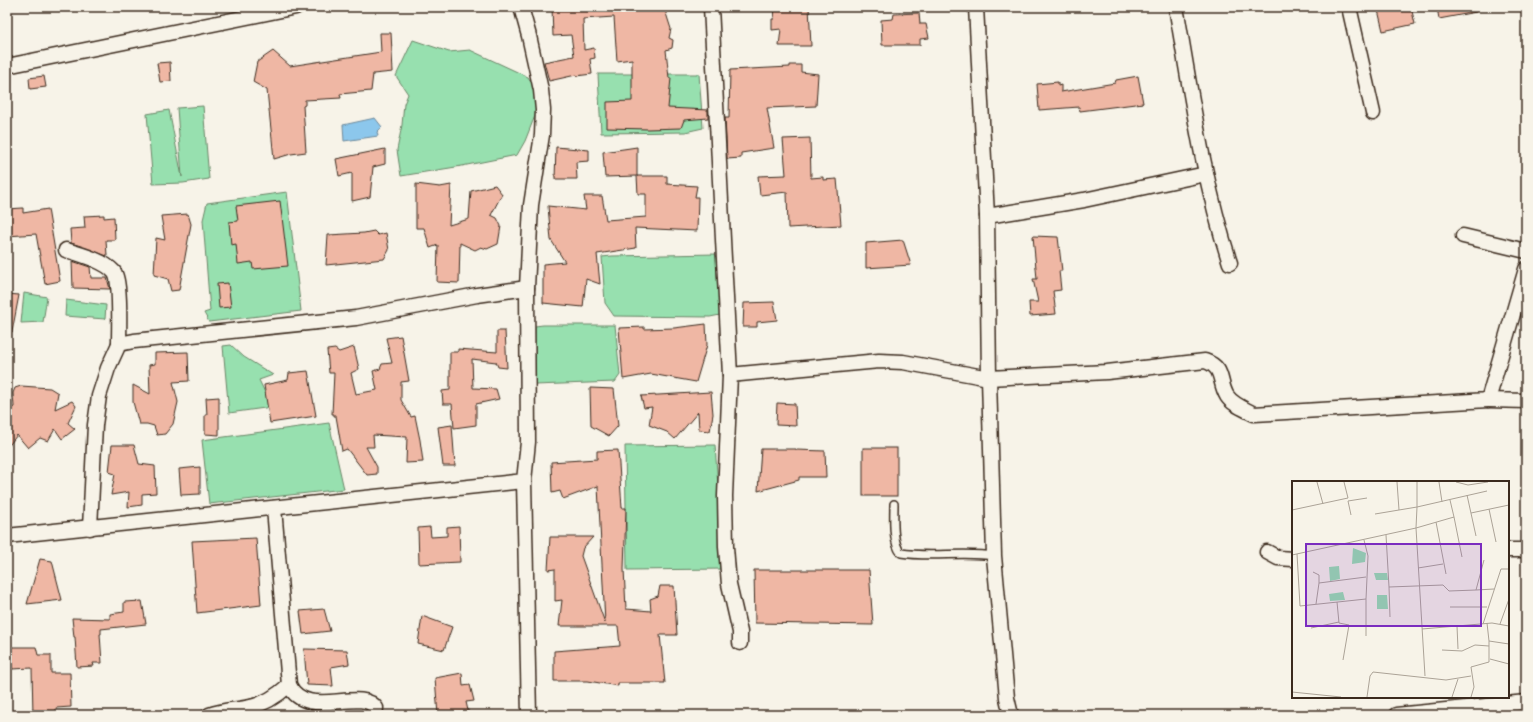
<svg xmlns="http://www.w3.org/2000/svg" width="1533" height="722" font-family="'Patrick Hand',sans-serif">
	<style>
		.green { fill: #97e0af; stroke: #698566 }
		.water { fill: #8cc7ec; stroke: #6c889a }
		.building { fill: #efb7a4; stroke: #3b2a1e }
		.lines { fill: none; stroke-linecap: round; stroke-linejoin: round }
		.lane-casing { stroke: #3b2a1e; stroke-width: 10 }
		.street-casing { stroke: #3b2a1e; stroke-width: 17 }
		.lane { stroke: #f7f3e8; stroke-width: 7 }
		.street { stroke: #f7f3e8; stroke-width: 14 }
		.inset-road { fill: none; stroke: #aca397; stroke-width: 1 }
		.view { fill: #7b2cbf; fill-opacity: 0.15; stroke: #7b2cbf; stroke-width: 2 }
		.inset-edge { fill: none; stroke: #3b2a1e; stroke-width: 2 }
	</style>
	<rect width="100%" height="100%" fill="#f7f3e8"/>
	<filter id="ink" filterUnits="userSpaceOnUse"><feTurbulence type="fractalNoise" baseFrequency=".025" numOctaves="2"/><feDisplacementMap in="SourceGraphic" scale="8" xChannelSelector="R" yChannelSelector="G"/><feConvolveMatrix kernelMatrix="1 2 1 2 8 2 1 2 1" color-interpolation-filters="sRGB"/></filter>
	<g filter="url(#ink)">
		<!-- green -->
		<g class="green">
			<polygon points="413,40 449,52 470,50 528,77 542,98 525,141 517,155 462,166 401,176 397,150 402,125 404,104 408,94 396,76"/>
			<polygon points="598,74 699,74 703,128 685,132 601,133"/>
			<polygon points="203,106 209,179 183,183 153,184 147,114 169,110 182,177 177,108"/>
			<polygon points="287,192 301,311 209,322 204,313 210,311 203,220 207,203"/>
			<polygon points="716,254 720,315 710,317 614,316 605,303 602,257 612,256"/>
			<polygon points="24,293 47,297 43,322 21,323"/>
			<polygon points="66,300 106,305 105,319 65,316"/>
			<polygon points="543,325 615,325 620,375 615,382 535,385 535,326"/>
			<polygon points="231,345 244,357 273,375 259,380 272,407 229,413 223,346"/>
			<polygon points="329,423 344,489 209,504 202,440"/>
			<polygon points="715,445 724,569 627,570 625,446"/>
		</g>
		<!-- water -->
		<polygon class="water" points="375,118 382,127 377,132 378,136 344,141 343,125"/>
		<!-- building -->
		<g class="building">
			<polygon points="552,7 664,7 671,29 669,38 673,40 672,48 666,50 669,78 671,78 668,108 708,110 708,118 684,120 681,128 648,129 607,128 607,102 632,101 632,59 617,61 614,17 583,19 584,50 594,48 595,58 590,59 592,74 576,76 576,75 549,81 544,62 574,56 571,35 553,36"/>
			<polygon points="775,7 809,7 811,46 779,46 781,29 772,30 772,19 774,19"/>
			<polygon points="1392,7 1411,7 1415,24 1383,31 1378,10"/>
			<polygon points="1437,7 1475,7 1476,12 1439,19"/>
			<polygon points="919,13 920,24 926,24 929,38 920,39 920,45 882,45 881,20 893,19 894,14"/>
			<polygon points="380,33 391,33 393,72 373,74 371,91 340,94 341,98 305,100 305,105 303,106 306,152 291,154 274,159 267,90 253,82 257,62 273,51 290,66 381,52"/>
			<polygon points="170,62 171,81 160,82 157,63"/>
			<polygon points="790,65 801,65 801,72 818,74 816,106 767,108 774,148 741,153 741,158 727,159 725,118 729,118 730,70 790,67"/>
			<polygon points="44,76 46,87 30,89 29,78"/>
			<polygon points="1138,76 1143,103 1080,111 1079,107 1039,110 1037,84 1058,82 1058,86 1061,85 1061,92 1115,83 1116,80"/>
			<polygon points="810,138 811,178 823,177 823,180 837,179 841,225 788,228 787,192 760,195 758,176 786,175 783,139"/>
			<polygon points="556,147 589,150 589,161 576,162 577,179 555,179"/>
			<polygon points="637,147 637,176 605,177 603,152"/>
			<polygon points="385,149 385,164 373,167 370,197 352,201 352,173 339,176 336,159"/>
			<polygon points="637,176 667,176 667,184 697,186 695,197 698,197 697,231 635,228 636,248 597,254 600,284 586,279 583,307 543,303 543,264 565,262 551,240 548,206 586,210 584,196 602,196 606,220 646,217 646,194 638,194"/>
			<polygon points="416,184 440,187 451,185 449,225 469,219 471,191 495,185 502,194 491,215 497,218 501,226 498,244 487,249 481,247 475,250 460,243 459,283 437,282 438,245 430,248 424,228 416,228"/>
			<polygon points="280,201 288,266 253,269 252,262 238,264 236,244 231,245 229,222 238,221 236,206"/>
			<polygon points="23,208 23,213 48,209 60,281 45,284 36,234 7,236 7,209"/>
			<polygon points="188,214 191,224 179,290 171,291 168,279 154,275 156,238 165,240 161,216"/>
			<polygon points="104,215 104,218 114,217 115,240 106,240 107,256 71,243 70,229 85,228 84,216"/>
			<polygon points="374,231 378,235 386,233 389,250 384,259 326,265 328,235 364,233"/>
			<polygon points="1033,236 1058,237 1062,271 1059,271 1061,290 1053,291 1056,314 1030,316 1029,302 1038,302 1033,279 1037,279"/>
			<polygon points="903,240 911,265 866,268 866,243"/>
			<polygon points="72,261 90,267 91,278 107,278 110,289 73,288"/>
			<polygon points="228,283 231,307 219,308 217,284"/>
			<polygon points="7,294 19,295 12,332 7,331"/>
			<polygon points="774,302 777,320 757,322 757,327 743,327 744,303"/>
			<polygon points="706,324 707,345 696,382 651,374 623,379 619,328 644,327 644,329 674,328"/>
			<polygon points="497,331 505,331 507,368 498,367 496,362 472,359 473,388 496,389 499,399 476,404 476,425 454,428 452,404 443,404 442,391 450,390 450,352 458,352 458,349 497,352"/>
			<polygon points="401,336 409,381 401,382 401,400 411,417 415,416 420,440 423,462 406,463 407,437 373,435 374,447 366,447 377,467 377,474 367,475 347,449 342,451 336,416 334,416 334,414 332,414 334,373 329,373 327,350 335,349 339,352 354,347 359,369 351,373 356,394 377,390 373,371 380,369 382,364 392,363 386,338"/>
			<polygon points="188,352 189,381 173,382 178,402 173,424 165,434 157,435 154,426 147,424 139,424 133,402 133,385 150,394 149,365 155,364 155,353"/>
			<polygon points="308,371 316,416 270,423 264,385 288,380 289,373"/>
			<polygon points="21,386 50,388 58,393 55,409 72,401 76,406 68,423 75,429 62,439 55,429 48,441 40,438 28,448 17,435 7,448 7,410 14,407 13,393 15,388"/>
			<polygon points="590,388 614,389 618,426 609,436 591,426"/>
			<polygon points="711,392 713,414 710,431 699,430 698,412 675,439 667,432 649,425 652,407 644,408 641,396"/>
			<polygon points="219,397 219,435 205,434 205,415 207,415 206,398"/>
			<polygon points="777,403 795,404 796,426 776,425"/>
			<polygon points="452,425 455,466 443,466 438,427"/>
			<polygon points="112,445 134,445 139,464 155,466 156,493 142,494 142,505 128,507 129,492 111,495 115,474 109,472"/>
			<rect x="863" y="448" width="34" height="48"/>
			<polygon points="761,449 796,449 796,450 825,451 826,477 799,477 799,480 758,491"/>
			<polygon points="618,450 622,508 626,508 624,569 626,609 651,611 650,599 658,596 660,586 674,586 677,635 660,635 665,683 618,683 618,686 588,681 554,681 554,651 620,646 618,626 559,626 562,600 555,601 555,569 548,570 550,537 593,537 583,548 581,556 605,623 598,486 563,499 560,491 552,493 551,462 597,459 597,451"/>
			<polygon points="200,467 200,494 181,495 179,469"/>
			<polygon points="459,526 460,562 419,564 418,528 430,527 431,537 447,536 447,527"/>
			<polygon points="256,538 261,605 197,613 192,541"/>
			<polygon points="40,559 52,561 62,600 27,604"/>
			<polygon points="754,570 869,570 873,625 755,623"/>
			<polygon points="142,601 146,624 101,629 101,634 100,634 102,663 93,663 94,666 77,667 75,637 74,637 72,618 110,619 110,614 124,612 124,602"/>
			<polygon points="324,609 330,631 303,634 300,611"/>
			<polygon points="422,616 452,627 444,650 418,644"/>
			<polygon points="11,647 36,647 38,655 51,655 51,673 70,673 71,707 56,708 56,715 33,715 32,668 12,669"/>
			<polygon points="304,649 347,650 349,664 331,667 333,686 307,685"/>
			<polygon points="462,673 463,686 470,685 474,701 466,702 469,715 438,715 435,678"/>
		</g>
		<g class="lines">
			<!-- lane casing -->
			<g class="lane-casing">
				<path id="lane" d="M894,504C894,517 892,543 901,553C932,558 963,551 994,556"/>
			</g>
			<!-- street casing -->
			<g class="street-casing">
				<g id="street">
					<polyline points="711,7 730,375"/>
					<polyline points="976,7 987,216 989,378 994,556 1007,698 1011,715"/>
					<path d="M1176,7C1191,93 1203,180 1230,263"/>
					<polyline points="1349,7 1373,113"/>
					<polyline points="7,66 296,7"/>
					<polyline points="987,216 1084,200 1206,174"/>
					<polyline points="1463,236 1526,251"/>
					<path d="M66,250C80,254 105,261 114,272C121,280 119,331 119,344"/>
					<polyline points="1488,400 1526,401"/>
					<polyline points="524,481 529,715"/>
					<path d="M274,508L289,685C306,721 361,686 376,708L375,715"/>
					<polyline points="90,528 95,425 99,396 108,368 119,344 134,341 356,318 477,295 527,288"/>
					<polyline points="7,536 524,481 528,442 527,288 531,205 542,135 543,110 541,90 529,36 521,7"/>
					<polyline points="1508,550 1526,550"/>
					<polyline points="1267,552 1278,558 1293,559"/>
					<path d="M740,643V632L729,584L726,547L725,496L730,375L879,361L903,362L989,378L1107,372L1205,361C1225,368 1218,381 1227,396C1233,405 1245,409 1254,414L1488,400L1526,269"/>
					<path d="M209,715C223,710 236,710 250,707C265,704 277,696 289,685"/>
					<polyline points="1396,715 1526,702"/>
				</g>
			</g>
			<!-- lane -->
			<use href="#lane" class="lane"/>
			<!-- street -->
			<use href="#street" class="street"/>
		</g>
	</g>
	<!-- overview -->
	<g transform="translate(1292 481)">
		<rect width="217" height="217" fill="#f7f3e8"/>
		<path d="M61,67L74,72L73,81L60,83ZM47,85L48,98L38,100L37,86ZM82,92H95L96,99H84ZM51,111L53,119L38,120L37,113ZM85,114H95L96,128H85Z" fill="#97e0af"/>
		<path class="inset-road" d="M25,1L31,23M105,1L107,29L125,26L124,47L162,36L158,19M125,1V26L195,10M147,1L150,21M164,1L176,4L196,1M175,14L184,55M56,20L75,17M56,20L59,34M197,28L204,61M0,29L56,17L52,1M179,32L217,24M83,33L107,29M162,36L170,76M144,41L154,93M94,54L97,106M5,73L8,125L74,118L76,75L72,59M0,74L124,47L133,195M126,87L151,83M21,91L27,94V102M184,109L202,108M74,118V155M45,121L47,142L57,144L51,179M24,123L27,102L74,96M158,126H195M98,136L97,106L151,104L157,110L184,109L192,79M195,142L197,160M191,143L209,88H217M208,143L217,118M165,145L166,168M19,147L47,141M130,148L200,142L217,145M150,169L170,170L183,164L197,165M198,178L217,183M0,211L49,216M75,216L78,195L81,191L154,199L179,195M160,216L166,198M179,216L182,206L179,186L197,181V160L217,163"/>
		<path class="view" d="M14,63H189V145H14Z"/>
		<rect width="217" height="217" class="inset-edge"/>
	</g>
	<!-- margin -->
	<rect width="1533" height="722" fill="none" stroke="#f7f3e8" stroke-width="24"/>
	<rect x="12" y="12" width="1509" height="698" fill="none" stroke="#3b2a1e" stroke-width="1.5" filter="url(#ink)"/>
</svg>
